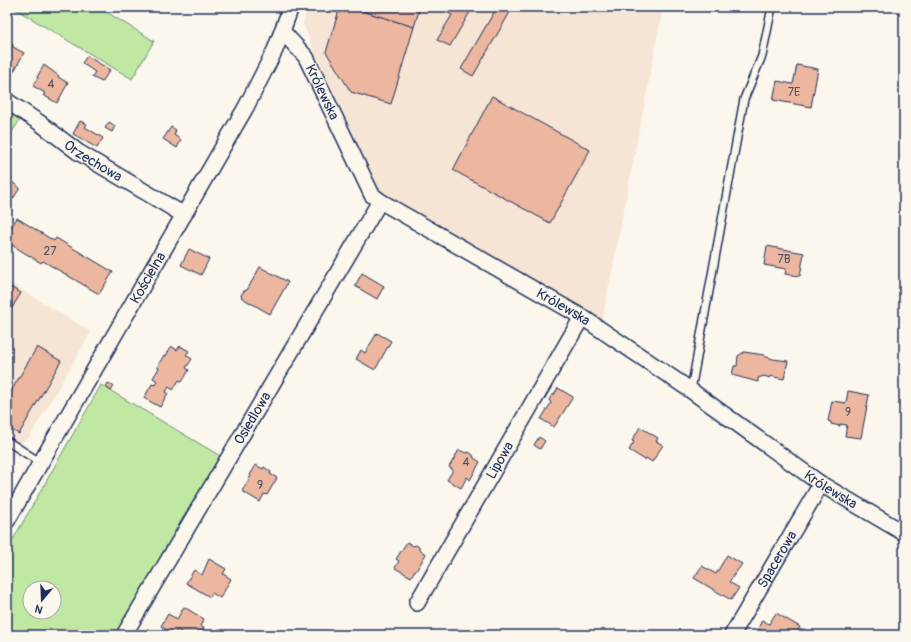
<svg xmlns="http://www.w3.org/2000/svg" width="911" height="642" font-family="Pangolin,sans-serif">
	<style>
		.built { fill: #f6e4d5 }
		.green { fill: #c0e8a3; stroke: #6e8c80; fill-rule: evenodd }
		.building { fill: #ecb79e; stroke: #1b2f5e }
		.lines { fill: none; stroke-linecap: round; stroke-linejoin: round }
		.lane-casing { stroke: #1b2f5e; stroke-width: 10 }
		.street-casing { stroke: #1b2f5e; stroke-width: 18 }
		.lane { stroke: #fbf7ec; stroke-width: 7 }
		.street { stroke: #fbf7ec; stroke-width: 15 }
		.labels { text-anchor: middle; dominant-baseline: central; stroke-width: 3; stroke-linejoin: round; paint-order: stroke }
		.number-label { font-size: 12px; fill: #4f516e }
		.street-label { font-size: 14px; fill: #1b2f5e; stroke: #fbf7ec }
	</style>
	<rect width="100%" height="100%" fill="#fbf7ec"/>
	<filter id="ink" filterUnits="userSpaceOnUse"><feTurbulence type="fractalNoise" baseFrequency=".025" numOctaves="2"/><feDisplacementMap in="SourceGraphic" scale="8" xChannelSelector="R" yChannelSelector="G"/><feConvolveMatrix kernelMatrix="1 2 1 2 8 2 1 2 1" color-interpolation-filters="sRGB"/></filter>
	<g filter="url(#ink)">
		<!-- built -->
		<g class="built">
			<polygon points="307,7 663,7 602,322 381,193 310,42 310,40 303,25"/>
			<polygon points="7,281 91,332 29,438 22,442 7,467"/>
		</g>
		<!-- green -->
		<g class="green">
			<polygon points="12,7 105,7 103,10 154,41 132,79"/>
			<polygon points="7,110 21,118 7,140"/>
			<path d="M101,385L222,457L118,635H11L7,633V550ZM30,588H54V612H30Z"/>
		</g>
		<!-- building -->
		<g class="building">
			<polygon points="340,7 350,7 414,27 391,104 351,92 326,52"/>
			<polygon points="350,7 420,7 414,27"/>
			<polygon points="449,7 473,7 450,46 437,40 452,15 446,12"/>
			<polygon points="497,7 513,7 473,76 461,69"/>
			<polygon points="8,42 13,45 13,47 24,53 13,73 7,69 7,43"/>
			<polygon points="87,56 110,70 102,82 92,77 95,72 82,63"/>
			<polygon points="44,65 59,76 58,77 68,83 57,103 43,95 45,93 33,86 38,77 37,77"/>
			<polygon points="797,65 818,69 811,107 773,100 777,81 793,84"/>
			<polygon points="492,96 590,150 550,223 453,170"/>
			<polygon points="80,121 87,124 85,127 103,138 97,148 73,134"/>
			<polygon points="109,122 115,126 112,132 105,128"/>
			<polygon points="171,127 176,130 174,135 181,140 177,148 163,139"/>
			<polygon points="9,180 20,188 13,199 7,195 7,183"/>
			<polygon points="17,218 54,241 56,238 113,272 99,294 43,261 41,263 7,242 7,234"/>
			<polygon points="767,246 804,253 800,276 785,274 786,269 764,265"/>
			<polygon points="189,249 209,259 201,275 181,265"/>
			<polygon points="260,267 288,282 270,314 242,298 241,295 244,291 247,290"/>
			<polygon points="362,273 384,286 377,299 355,286"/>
			<polygon points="7,285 21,293 7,316"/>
			<polygon points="377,333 391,341 375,370 356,359 361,350 365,353"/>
			<polygon points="171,346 177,350 180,346 189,351 186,355 192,359 186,368 189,370 182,382 179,380 173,390 169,387 166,392 168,393 160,407 144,398 152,384 155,385 157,381 153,378 159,368 157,367 164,355 166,356"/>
			<polygon points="37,347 61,361 19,434 7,427 7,398"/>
			<polygon points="744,352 764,355 764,356 773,359 788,361 784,379 770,376 770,378 764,376 758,378 758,382 732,375 734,366 737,366 738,356"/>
			<polygon points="108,383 114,386 111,391 106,387"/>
			<polygon points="558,388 573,397 554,427 541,419 551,403 549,400 552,395 554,395"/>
			<polygon points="848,391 869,395 861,438 845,436 847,425 840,424 840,426 831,424 831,422 828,421 832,401 846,403"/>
			<polygon points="640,427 658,438 656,441 663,445 652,462 646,458 645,460 629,450 634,442 632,441"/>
			<polygon points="539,437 545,441 540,449 534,445"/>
			<polygon points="459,450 466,453 469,452 473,455 474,458 480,462 470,480 467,477 461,488 447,480 453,470 449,467"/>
			<polygon points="256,465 263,469 264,467 271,472 270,474 277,478 267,495 264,494 260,502 242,491 251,476 250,475"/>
			<polygon points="407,542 413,546 416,545 419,547 419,550 426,554 416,571 415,570 411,577 395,568 399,561 396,559"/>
			<polygon points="727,555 742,564 729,582 739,588 731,600 694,578 702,566 716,574"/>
			<polygon points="209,559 226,569 223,574 231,579 220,598 212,593 210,597 186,583 194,570 202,575"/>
			<polygon points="184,607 204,619 200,626 204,628 200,635 186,635 177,630 174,635 161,626 168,614 177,619"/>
			<polygon points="776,613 800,627 797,632 801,635 769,635 758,629 762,620 769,624"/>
		</g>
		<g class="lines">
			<!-- lane casing -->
			<g class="lane-casing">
				<g id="lane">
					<polyline points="691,390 744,99 762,56 772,7"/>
					<polyline points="7,441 41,463"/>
				</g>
			</g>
			<!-- street casing -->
			<g class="street-casing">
				<g id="street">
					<path id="s1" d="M282,31L306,57L372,195L380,201L582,317L686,387L821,484L904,533"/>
					<path id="s2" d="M7,101L40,123L78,152L184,215"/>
					<path id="s3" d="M7,521L246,107L275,50L291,7"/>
					<path id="s4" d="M417,603L582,317"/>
					<path id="s5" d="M124,635L380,201"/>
					<path id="s6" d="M732,635L821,484"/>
				</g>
			</g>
			<!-- lane -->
			<use href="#lane" class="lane"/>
			<!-- street -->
			<use href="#street" class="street"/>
		</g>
	</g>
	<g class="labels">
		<!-- number labels -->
		<g class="number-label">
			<text x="51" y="84">4</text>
			<text x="794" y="92">7E</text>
			<text x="50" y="251">27</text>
			<text x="784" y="259">7B</text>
			<text x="848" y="412">9</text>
			<text x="466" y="462">4</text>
			<text x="260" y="485">9</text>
		</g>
		<!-- street labels -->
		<g class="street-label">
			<text stroke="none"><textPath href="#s1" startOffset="74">Królewska</textPath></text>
			<text stroke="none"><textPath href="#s2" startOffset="105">Orzechowa</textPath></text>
			<text stroke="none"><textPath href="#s3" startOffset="281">Kościelna</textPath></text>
			<text stroke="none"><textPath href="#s1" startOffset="410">Królewska</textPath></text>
			<text stroke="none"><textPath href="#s5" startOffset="252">Osiedlowa</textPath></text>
			<text stroke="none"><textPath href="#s4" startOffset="165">Lipowa</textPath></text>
			<text stroke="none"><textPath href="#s1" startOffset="734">Królewska</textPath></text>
			<text stroke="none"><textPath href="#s6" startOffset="88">Spacerowa</textPath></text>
		</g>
	</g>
	<!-- margin -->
	<rect width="911" height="642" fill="none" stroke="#fbf7ec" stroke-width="24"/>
	<rect x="12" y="12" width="887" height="618" fill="none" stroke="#1b2f5e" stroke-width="1.5" filter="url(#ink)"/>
	<!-- north arrow -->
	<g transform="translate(42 600) rotate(199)"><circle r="19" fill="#fbf7ec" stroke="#a1a7b3"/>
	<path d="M0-3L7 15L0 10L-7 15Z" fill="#1b2f5e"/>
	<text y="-6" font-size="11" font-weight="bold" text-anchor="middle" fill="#1b2f5e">N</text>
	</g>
</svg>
